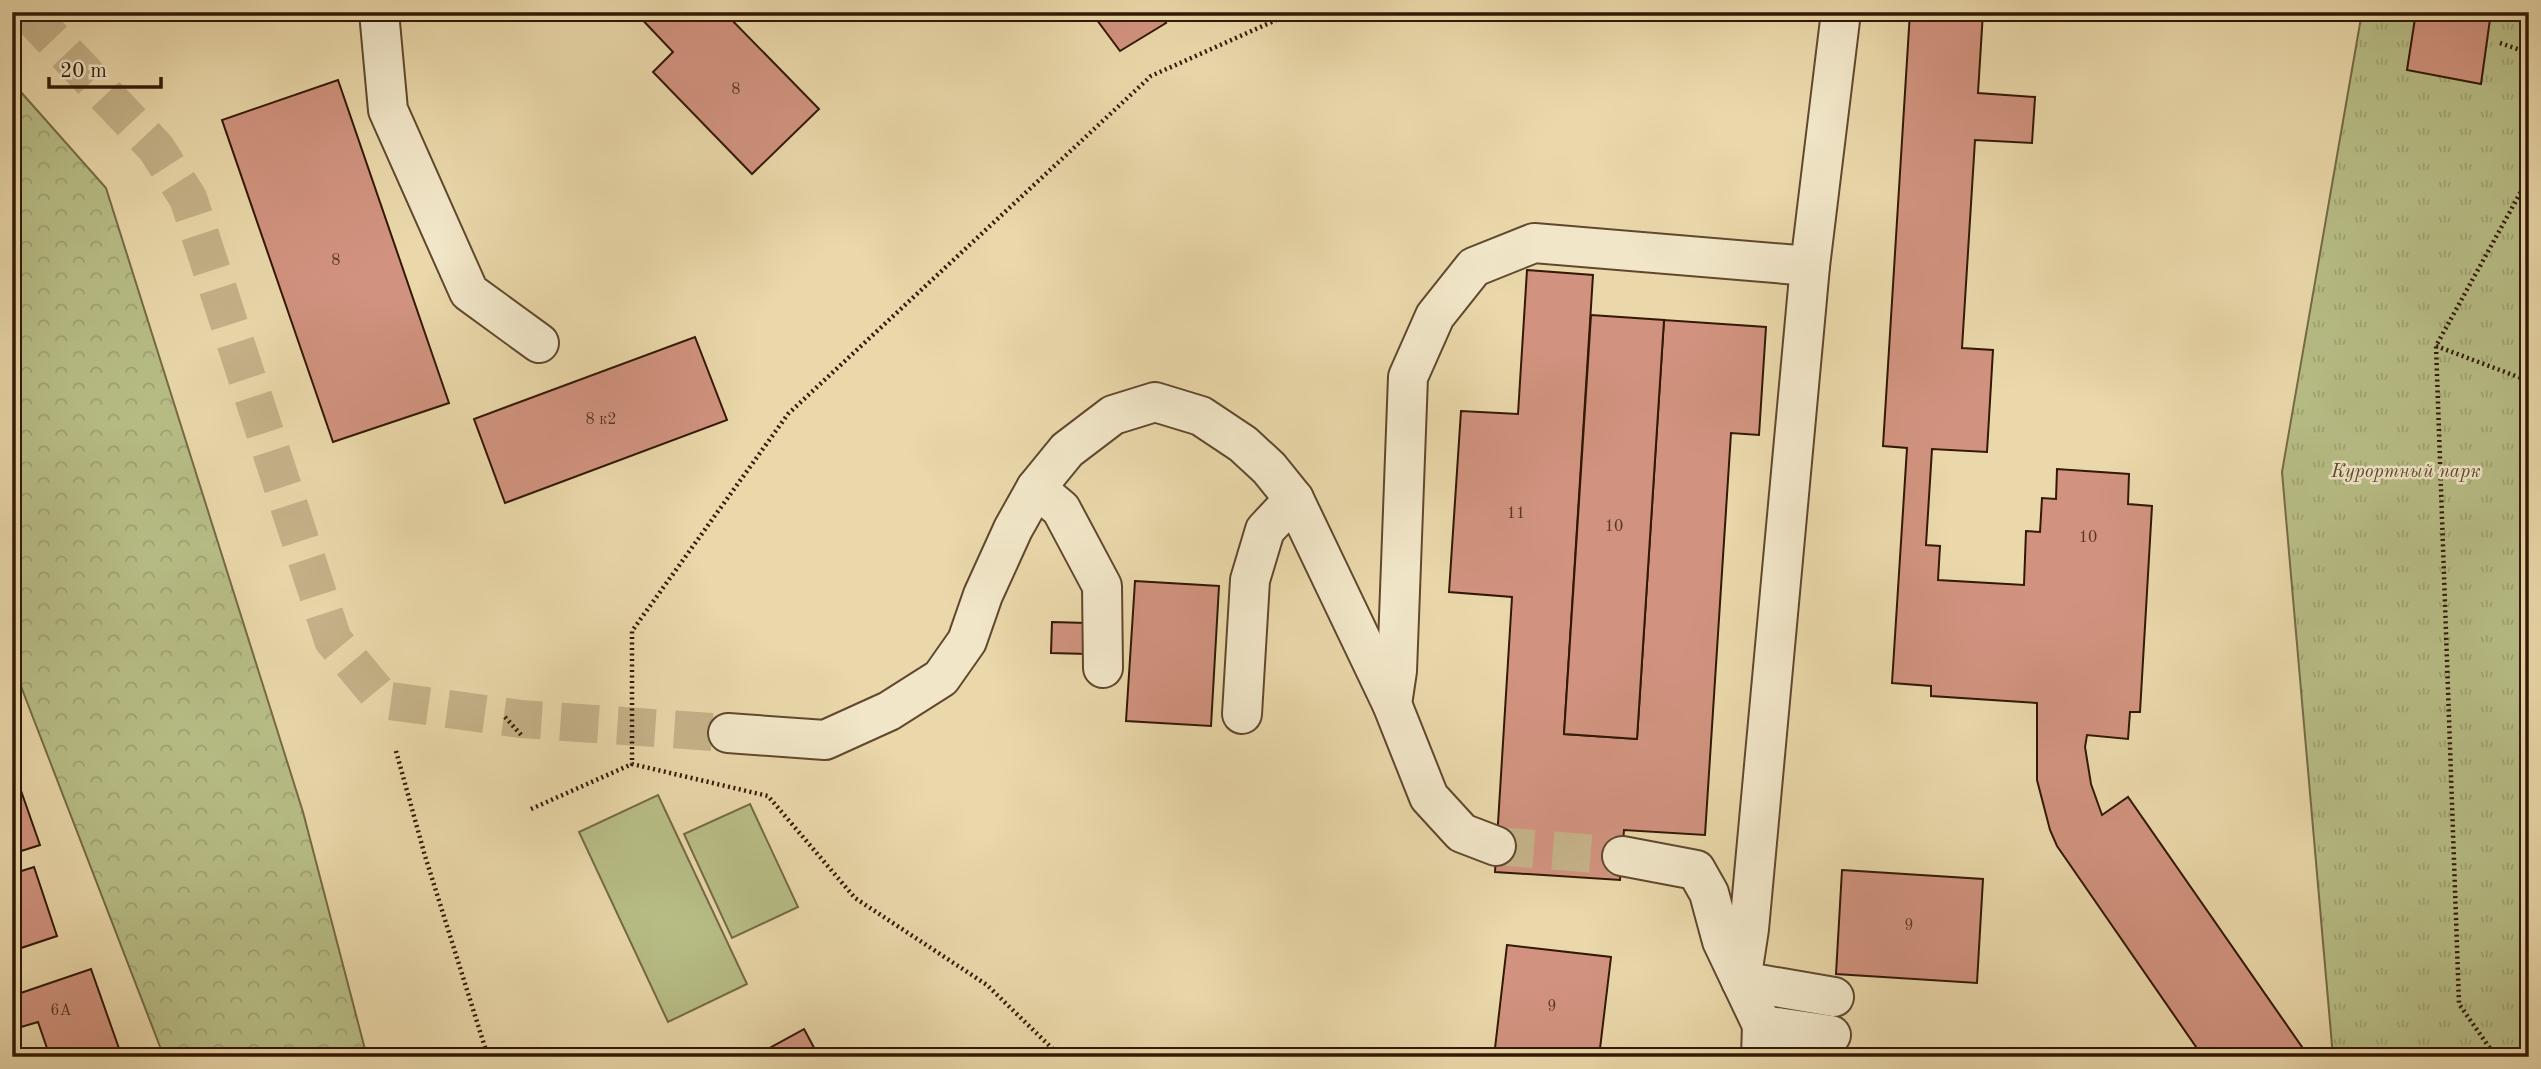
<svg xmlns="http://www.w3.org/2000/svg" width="2541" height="1069" font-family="'Old Standard TT',serif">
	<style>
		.grass { fill: #b8be87; stroke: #756b46; stroke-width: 2 }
		.forest { fill: url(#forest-crowns); stroke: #756b46; stroke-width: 2 }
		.park { fill: url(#park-tufts); stroke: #756b46; stroke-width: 2 }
		.building { fill: #d1937f; stroke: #321805; stroke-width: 2 }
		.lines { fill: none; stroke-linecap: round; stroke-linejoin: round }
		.minor-tunnel { stroke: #c5b289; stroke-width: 38; stroke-dasharray: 38 19; stroke-linecap: butt }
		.minor-casing { stroke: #60482e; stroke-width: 42 }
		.path { stroke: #321805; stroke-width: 4.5; stroke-dasharray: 2 3.5; stroke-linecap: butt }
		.minor { stroke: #f1e6c8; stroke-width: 38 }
		.labels { text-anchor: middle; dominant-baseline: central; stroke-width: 5; stroke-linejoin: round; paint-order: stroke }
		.number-label { font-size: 16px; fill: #5a3724 }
		.park-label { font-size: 19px; font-style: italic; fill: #5a4a2c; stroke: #f1e6c8 }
	</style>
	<defs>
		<pattern id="forest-crowns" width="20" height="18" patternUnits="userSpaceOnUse" patternTransform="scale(1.75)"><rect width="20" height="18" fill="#b8be87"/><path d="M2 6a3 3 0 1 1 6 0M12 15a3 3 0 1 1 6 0" fill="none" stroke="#9fa373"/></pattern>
		<pattern id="park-tufts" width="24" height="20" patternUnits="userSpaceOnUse" patternTransform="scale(1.75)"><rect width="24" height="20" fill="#b8be87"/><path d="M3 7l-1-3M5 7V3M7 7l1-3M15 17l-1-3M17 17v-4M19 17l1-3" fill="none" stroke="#9fa373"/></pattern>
	</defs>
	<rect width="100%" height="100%" fill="#ead8aa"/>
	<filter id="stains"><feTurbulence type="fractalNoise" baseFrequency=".00286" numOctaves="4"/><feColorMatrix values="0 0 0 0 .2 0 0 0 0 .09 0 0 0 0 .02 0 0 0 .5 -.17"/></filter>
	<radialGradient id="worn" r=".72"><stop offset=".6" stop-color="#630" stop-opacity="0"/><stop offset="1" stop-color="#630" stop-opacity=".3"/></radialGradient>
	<!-- grass -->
	<g class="grass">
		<polygon points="658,795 747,984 668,1022 579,832"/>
		<polygon points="750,804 798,907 732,938 684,834"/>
	</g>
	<!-- forest -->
	<polygon class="forest" points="12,82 106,188 303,812 367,1057 164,1057 12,663"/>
	<!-- park -->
	<polygon class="park" points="2362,12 2529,12 2529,1057 2333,1057 2282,472"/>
	<!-- building -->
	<g class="building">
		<polygon points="635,12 724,12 819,109 752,174 653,72 673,52"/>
		<polygon points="1091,12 1159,12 1166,23 1120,51"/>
		<polygon points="1910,12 1983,12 1978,93 2035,97 2032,143 1975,140 1962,348 1993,350 1987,452 1932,449 1926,545 1940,546 1938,580 2024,585 2026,531 2040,532 2042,498 2056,499 2057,469 2129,474 2128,504 2152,506 2140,712 2130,712 2128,739 2087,735 2085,747 2091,784 2102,815 2128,797 2309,1057 2203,1057 2057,846 2050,830 2037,780 2037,703 1931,696 1931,686 1892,683 1907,448 1883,446"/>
		<polygon points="2416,12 2491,12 2481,84 2407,70"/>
		<polygon points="338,80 449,403 333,442 222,120"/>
		<polygon points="1527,270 1593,275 1564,734 1637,739 1664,320 1766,327 1759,435 1731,433 1705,835 1624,830 1620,880 1495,872 1512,597 1449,592 1461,411 1518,414"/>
		<polygon points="1591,315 1664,320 1637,739 1564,734"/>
		<polygon points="695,337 727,420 505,503 474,419"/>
		<polygon points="1135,581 1219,586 1211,726 1126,721"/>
		<polygon points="1052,622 1087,623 1087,654 1051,653"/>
		<polygon points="12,765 40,845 12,854"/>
		<polygon points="34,867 57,936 12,951 12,874"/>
		<polygon points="1842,870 1983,879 1977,983 1836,974"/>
		<polygon points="1507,945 1611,957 1599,1057 1494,1057"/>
		<polygon points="91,969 122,1057 50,1057 38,1022 21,1027 12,996"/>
		<polygon points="804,1029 819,1057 753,1057"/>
	</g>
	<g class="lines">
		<!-- minor-tunnel -->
		<g class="minor-tunnel">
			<polyline points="27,12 156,148 188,198 333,640 383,700 521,719 728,733"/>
			<polyline points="1496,846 1622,856"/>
		</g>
		<!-- minor casing -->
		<g class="minor-casing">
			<g id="minor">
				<polyline points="379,12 388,110 469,292 539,343"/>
				<polyline points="1036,488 1061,509 1102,586 1103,668"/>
				<polyline points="1392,704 1397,671 1408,377 1435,316 1474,267 1534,243 1810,266"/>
				<polyline points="1242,714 1250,580 1265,530 1294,499"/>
				<polyline points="728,733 825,740 889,711 941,678 967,641 983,595 1013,529 1036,488 1067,450 1113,415 1155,402 1201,416 1243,444 1269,468 1294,499 1392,704 1429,797 1462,833 1496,846"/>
				<polyline points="1622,856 1696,870 1709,893 1722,941 1762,1025 1761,1057"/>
				<polyline points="1834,997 1741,981 1749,929 1810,266 1841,12"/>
				<polyline points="1762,1025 1831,1035"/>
			</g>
		</g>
		<!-- path -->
		<g class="path">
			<polyline points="2500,43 2529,53"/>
			<polyline points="2436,346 2529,381"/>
			<polyline points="505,717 523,737"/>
			<polyline points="396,751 425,856 488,1057"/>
			<polyline points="531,809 632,764"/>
			<polyline points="1061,1057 987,985 855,898 768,796 632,764 632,631 788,414 1151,76 1294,12"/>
			<polyline points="2496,1057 2459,1004 2436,346 2529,177"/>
		</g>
		<!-- minor -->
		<use href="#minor" class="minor"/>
	</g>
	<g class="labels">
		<!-- number labels -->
		<g class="number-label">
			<text x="736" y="90">8</text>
			<text x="336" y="261">8</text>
			<text x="601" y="420">8 к2</text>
			<text x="1516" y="514">11</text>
			<text x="1614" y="527">10</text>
			<text x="2088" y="538">10</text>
			<text x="1909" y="926">9</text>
			<text x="1552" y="1007">9</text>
			<text x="61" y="1011">6А</text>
		</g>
		<!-- park labels -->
		<g class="park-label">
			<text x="2406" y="472">Курортный парк</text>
		</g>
	</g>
	<!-- margin -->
	<rect width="2541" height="1069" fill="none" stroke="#ead8aa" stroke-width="42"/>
	<rect x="14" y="14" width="2513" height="1041" fill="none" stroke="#321805" stroke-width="3.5"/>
	<rect x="21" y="21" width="2499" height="1027" fill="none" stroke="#321805" stroke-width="2"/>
	<!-- scale -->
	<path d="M49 77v10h112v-10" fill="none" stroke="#321805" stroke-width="3.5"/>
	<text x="60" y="77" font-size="21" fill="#321805" stroke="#f1e6c8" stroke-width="5" paint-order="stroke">20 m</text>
	<rect width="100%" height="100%" filter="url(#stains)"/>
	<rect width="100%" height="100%" fill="url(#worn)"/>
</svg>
